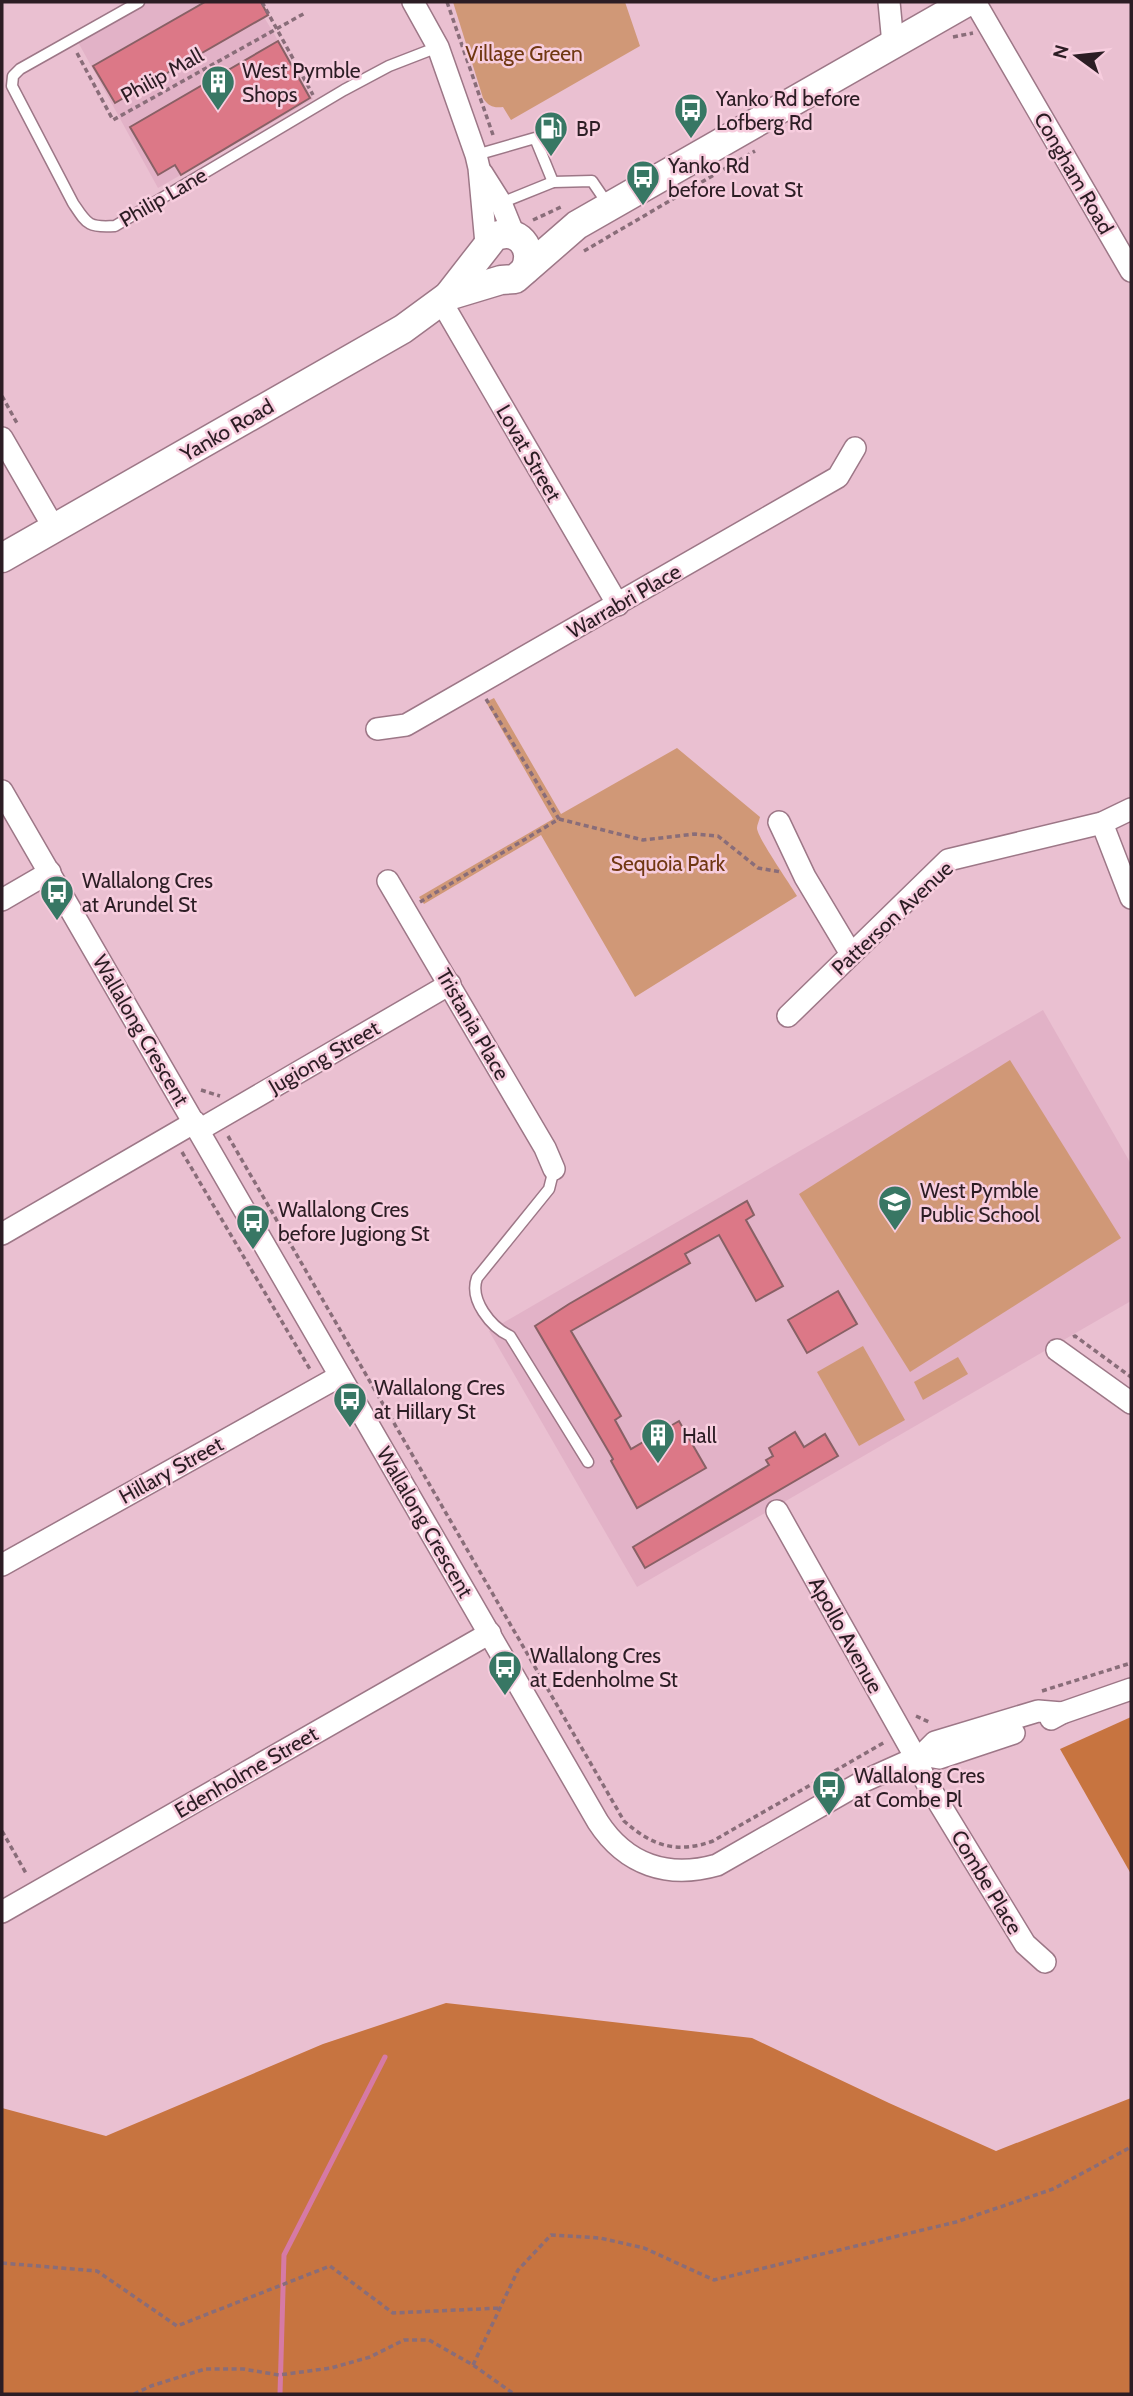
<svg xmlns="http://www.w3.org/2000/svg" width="1133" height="2396" font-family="Cabin,sans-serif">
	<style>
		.built { fill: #e2b2c7 }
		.green { fill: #d09877 }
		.forest { fill: #c77440 }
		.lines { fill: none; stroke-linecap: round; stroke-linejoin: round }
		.stream { stroke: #d67aa5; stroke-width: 5 }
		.building { fill: #dc7887; stroke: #886065; stroke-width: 2 }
		.service-casing { stroke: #9d7787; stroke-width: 13 }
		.minor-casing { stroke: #9d7787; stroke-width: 24 }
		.secondary-casing { stroke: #9d7787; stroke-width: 31 }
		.path { stroke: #896d79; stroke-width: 3.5; stroke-dasharray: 5 3.5; stroke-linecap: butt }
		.service { stroke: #fff; stroke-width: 10 }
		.minor { stroke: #fff; stroke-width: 21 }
		.secondary { stroke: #fff; stroke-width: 28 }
		.labels { text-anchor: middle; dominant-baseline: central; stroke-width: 5; stroke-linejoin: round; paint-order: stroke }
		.park-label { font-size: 21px; fill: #703812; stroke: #f7cdde }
		.poi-label { font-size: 21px; fill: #2c1d24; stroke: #f7cdde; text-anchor: start }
		.street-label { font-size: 21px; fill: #2c1d24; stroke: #f7cdde }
	</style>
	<rect width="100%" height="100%" fill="#eac0d1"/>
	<!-- built -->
	<g class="built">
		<polygon points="149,2 255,2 313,99 158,188 78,42"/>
		<polygon points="1043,1010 1131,1164 1131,1301 637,1587 489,1331"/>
	</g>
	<!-- green -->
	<g class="green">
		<path d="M453,2H625L640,46L511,120L503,107C494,108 489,107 483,98Z"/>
		<path d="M494,698L561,814L677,748L760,817C759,821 757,825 757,828C757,837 790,884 797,896L635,997L541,835L424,904L419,897L553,819L486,702Z"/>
		<polygon points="1010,1060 1121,1238 910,1372 799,1194"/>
		<polygon points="863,1346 905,1420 859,1446 817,1372"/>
		<polygon points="958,1357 968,1374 923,1400 914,1382"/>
	</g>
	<!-- forest -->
	<g class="forest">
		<polygon points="1131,1717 1131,1874 1060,1749"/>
		<polygon points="446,2003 752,2038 889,2103 996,2151 1131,2098 1131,2394 2,2394 2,2108 106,2136 323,2044"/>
	</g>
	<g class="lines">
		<!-- stream -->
		<polyline class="stream" points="280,2394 284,2255 385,2057"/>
	</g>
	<!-- building -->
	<g class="building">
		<polygon points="205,2 261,2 268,15 115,103 93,66"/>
		<polygon points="278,41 310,98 181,175 175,165 158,175 130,127"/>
		<polygon points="747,1201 754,1215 746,1220 783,1286 756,1301 719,1235 685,1254 690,1263 571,1331 621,1416 615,1420 631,1449 679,1421 706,1468 637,1508 611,1461 613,1459 535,1326 569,1304"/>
		<polygon points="838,1291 857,1324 807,1353 788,1320"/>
		<polygon points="795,1432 804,1447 825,1434 838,1456 645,1568 633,1547 769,1465 766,1460 773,1456 769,1448"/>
	</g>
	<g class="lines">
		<!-- service casing -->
		<g class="service-casing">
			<g id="service">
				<path d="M139,2L20,69L13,76L12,86L73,203C87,224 88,228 115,226L344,90L389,66L438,47"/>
				<polyline points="476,155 535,138 553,182 592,181 609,206"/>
				<polyline points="501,203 553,182"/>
				<path d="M554,1169L549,1189L477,1278C469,1300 491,1327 510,1336L588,1462"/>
			</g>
		</g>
		<!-- minor casing -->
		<g class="minor-casing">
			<g id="minor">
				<polyline points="413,2 438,47 476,155 479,168 486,244"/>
				<polyline points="889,2 893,44"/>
				<polyline points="975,2 1131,271"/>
				<polyline points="482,173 501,203 514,235"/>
				<polyline points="441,301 618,605"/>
				<polyline points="2,438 54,528"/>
				<polyline points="377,729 406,725 838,477 855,448"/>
				<path d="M2,791L598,1822C626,1865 668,1879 717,1865L864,1781L922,1755L935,1742L1038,1711L1062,1713"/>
				<polyline points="779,822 805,877 851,954"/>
				<polyline points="1102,823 1131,898"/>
				<polyline points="388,881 545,1148 554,1169"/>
				<polyline points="2,900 50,872"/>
				<polyline points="788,1016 948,860 1102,823 1131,809"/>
				<polyline points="199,1130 450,984"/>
				<polyline points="2,1234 195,1122"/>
				<polyline points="1057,1350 1131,1403"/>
				<polyline points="777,1511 916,1758 925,1780 1025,1944 1045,1962"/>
				<polyline points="2,1565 340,1376"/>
				<polyline points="1051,1719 1062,1713 1131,1689"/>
				<polyline points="922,1755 939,1758 1014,1733"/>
				<polyline points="2,1912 490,1633"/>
			</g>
		</g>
		<!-- secondary casing -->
		<g class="secondary-casing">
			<g id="secondary">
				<polyline points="448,296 501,280 515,279 577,225 967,2"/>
				<path d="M2,558L403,329L448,296L494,237C518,226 535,248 525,270"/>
			</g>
		</g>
		<!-- path -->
		<g class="path">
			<polyline points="262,2 313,95"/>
			<polyline points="447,2 493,135"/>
			<polyline points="953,37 973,33"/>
			<polyline points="77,53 113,120 305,13"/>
			<polyline points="533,220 561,207"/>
			<polyline points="584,251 755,151"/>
			<polyline points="2,396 18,425"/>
			<polyline points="559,819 643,840 695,834 718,836 758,868 781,872"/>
			<polyline points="420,902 559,819 486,699"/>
			<polyline points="201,1090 220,1096"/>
			<path d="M228,1136L624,1821C652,1846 677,1854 713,1841L885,1742"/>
			<polyline points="182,1152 311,1371"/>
			<polyline points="1073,1337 1075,1336 1131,1377"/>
			<polyline points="1042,1691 1131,1663"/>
			<polyline points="916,1716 931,1723"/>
			<polyline points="2,1831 27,1875"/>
			<polyline points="2,2263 97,2271 177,2326 330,2266 393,2313 501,2308"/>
			<polyline points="473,2365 518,2270 551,2235 600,2238 644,2248 714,2280 956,2222 1053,2189 1131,2147"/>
			<polyline points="134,2394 151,2386 205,2369 243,2369 279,2375 331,2368 370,2357 404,2340 429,2340 473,2365 514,2394"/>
		</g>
		<!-- service -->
		<use href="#service" class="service"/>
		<!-- minor -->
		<use href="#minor" class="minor"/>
		<!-- secondary -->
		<use href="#secondary" class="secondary"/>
	</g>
	<!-- icons -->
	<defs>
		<g id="building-pin" transform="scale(1.75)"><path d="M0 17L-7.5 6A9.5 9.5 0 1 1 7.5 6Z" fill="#387764" stroke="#f7cdde"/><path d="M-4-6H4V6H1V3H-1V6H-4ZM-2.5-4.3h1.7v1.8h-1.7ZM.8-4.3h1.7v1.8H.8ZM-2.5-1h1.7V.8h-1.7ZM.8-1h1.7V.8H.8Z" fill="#fff"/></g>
		<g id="bus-pin" transform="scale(1.75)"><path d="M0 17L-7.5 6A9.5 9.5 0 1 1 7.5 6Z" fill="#387764" stroke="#f7cdde"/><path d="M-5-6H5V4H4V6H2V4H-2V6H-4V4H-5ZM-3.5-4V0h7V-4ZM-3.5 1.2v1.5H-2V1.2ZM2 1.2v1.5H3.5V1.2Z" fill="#fff"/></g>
		<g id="fuel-pin" transform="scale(1.75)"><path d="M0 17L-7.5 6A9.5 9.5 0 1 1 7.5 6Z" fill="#387764" stroke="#f7cdde"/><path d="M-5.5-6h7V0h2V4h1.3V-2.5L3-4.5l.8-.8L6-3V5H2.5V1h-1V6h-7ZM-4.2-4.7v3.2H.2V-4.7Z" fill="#fff"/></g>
		<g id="school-pin" transform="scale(1.75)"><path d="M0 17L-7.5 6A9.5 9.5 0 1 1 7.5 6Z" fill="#387764" stroke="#f7cdde"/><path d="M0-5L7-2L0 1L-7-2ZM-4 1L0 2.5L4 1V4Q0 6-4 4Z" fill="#fff"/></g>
	</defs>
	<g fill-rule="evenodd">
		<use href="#building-pin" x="218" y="82"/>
		<use href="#bus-pin" x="691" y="110"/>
		<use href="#fuel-pin" x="551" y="128"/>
		<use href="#bus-pin" x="643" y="177"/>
		<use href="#bus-pin" x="57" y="892"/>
		<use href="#school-pin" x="895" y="1202"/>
		<use href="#bus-pin" x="253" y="1221"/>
		<use href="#bus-pin" x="350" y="1399"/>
		<use href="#building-pin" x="658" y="1435"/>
		<use href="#bus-pin" x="505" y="1667"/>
		<use href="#bus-pin" x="829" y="1787"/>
	</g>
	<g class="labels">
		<!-- park labels -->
		<g class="park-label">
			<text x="524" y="53">Village Green</text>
			<text x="668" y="863">Sequoia Park</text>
		</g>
		<!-- poi labels -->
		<g class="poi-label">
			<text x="242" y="70">West Pymble<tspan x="242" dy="24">Shops</tspan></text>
			<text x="716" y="98">Yanko Rd before<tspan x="716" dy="24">Lofberg Rd</tspan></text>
			<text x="576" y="128">BP</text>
			<text x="668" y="165">Yanko Rd<tspan x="668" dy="24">before Lovat St</tspan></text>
			<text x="82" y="880">Wallalong Cres<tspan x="82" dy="24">at Arundel St</tspan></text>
			<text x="920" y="1190">West Pymble<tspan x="920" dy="24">Public School</tspan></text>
			<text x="278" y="1209">Wallalong Cres<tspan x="278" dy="24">before Jugiong St</tspan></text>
			<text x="374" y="1387">Wallalong Cres<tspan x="374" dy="24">at Hillary St</tspan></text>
			<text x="682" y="1435">Hall</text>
			<text x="530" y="1655">Wallalong Cres<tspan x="530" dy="24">at Edenholme St</tspan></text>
			<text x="854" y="1775">Wallalong Cres<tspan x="854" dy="24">at Combe Pl</tspan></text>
		</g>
		<!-- street labels -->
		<g class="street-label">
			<text transform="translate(162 75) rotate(-29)">Philip Mall</text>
			<text transform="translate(1074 173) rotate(60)">Congham Road</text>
			<text transform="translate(163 197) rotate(-30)">Philip Lane</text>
			<text transform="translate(227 430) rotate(-30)">Yanko Road</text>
			<text transform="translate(529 453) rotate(60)">Lovat Street</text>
			<text transform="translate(624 601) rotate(-30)">Warrabri Place</text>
			<text transform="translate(892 918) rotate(-43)">Patterson Avenue</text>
			<text transform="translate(473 1024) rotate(60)">Tristania Place</text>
			<text transform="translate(141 1030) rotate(60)">Wallalong Crescent</text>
			<text transform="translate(324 1057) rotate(-30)">Jugiong Street</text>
			<text transform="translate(171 1470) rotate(-29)">Hillary Street</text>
			<text transform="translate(425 1522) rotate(60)">Wallalong Crescent</text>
			<text transform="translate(846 1635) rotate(61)">Apollo Avenue</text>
			<text transform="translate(246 1772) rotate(-30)">Edenholme Street</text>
			<text transform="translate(987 1882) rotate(59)">Combe Place</text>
		</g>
	</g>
	<!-- border -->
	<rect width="1133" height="2396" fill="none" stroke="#2c1d24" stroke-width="7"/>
	<!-- north arrow -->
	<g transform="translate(1077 56) rotate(285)" stroke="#f7cdde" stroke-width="5" paint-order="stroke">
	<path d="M0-5L12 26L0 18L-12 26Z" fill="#2c1d24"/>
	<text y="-10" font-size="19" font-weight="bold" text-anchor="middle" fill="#2c1d24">N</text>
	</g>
</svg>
